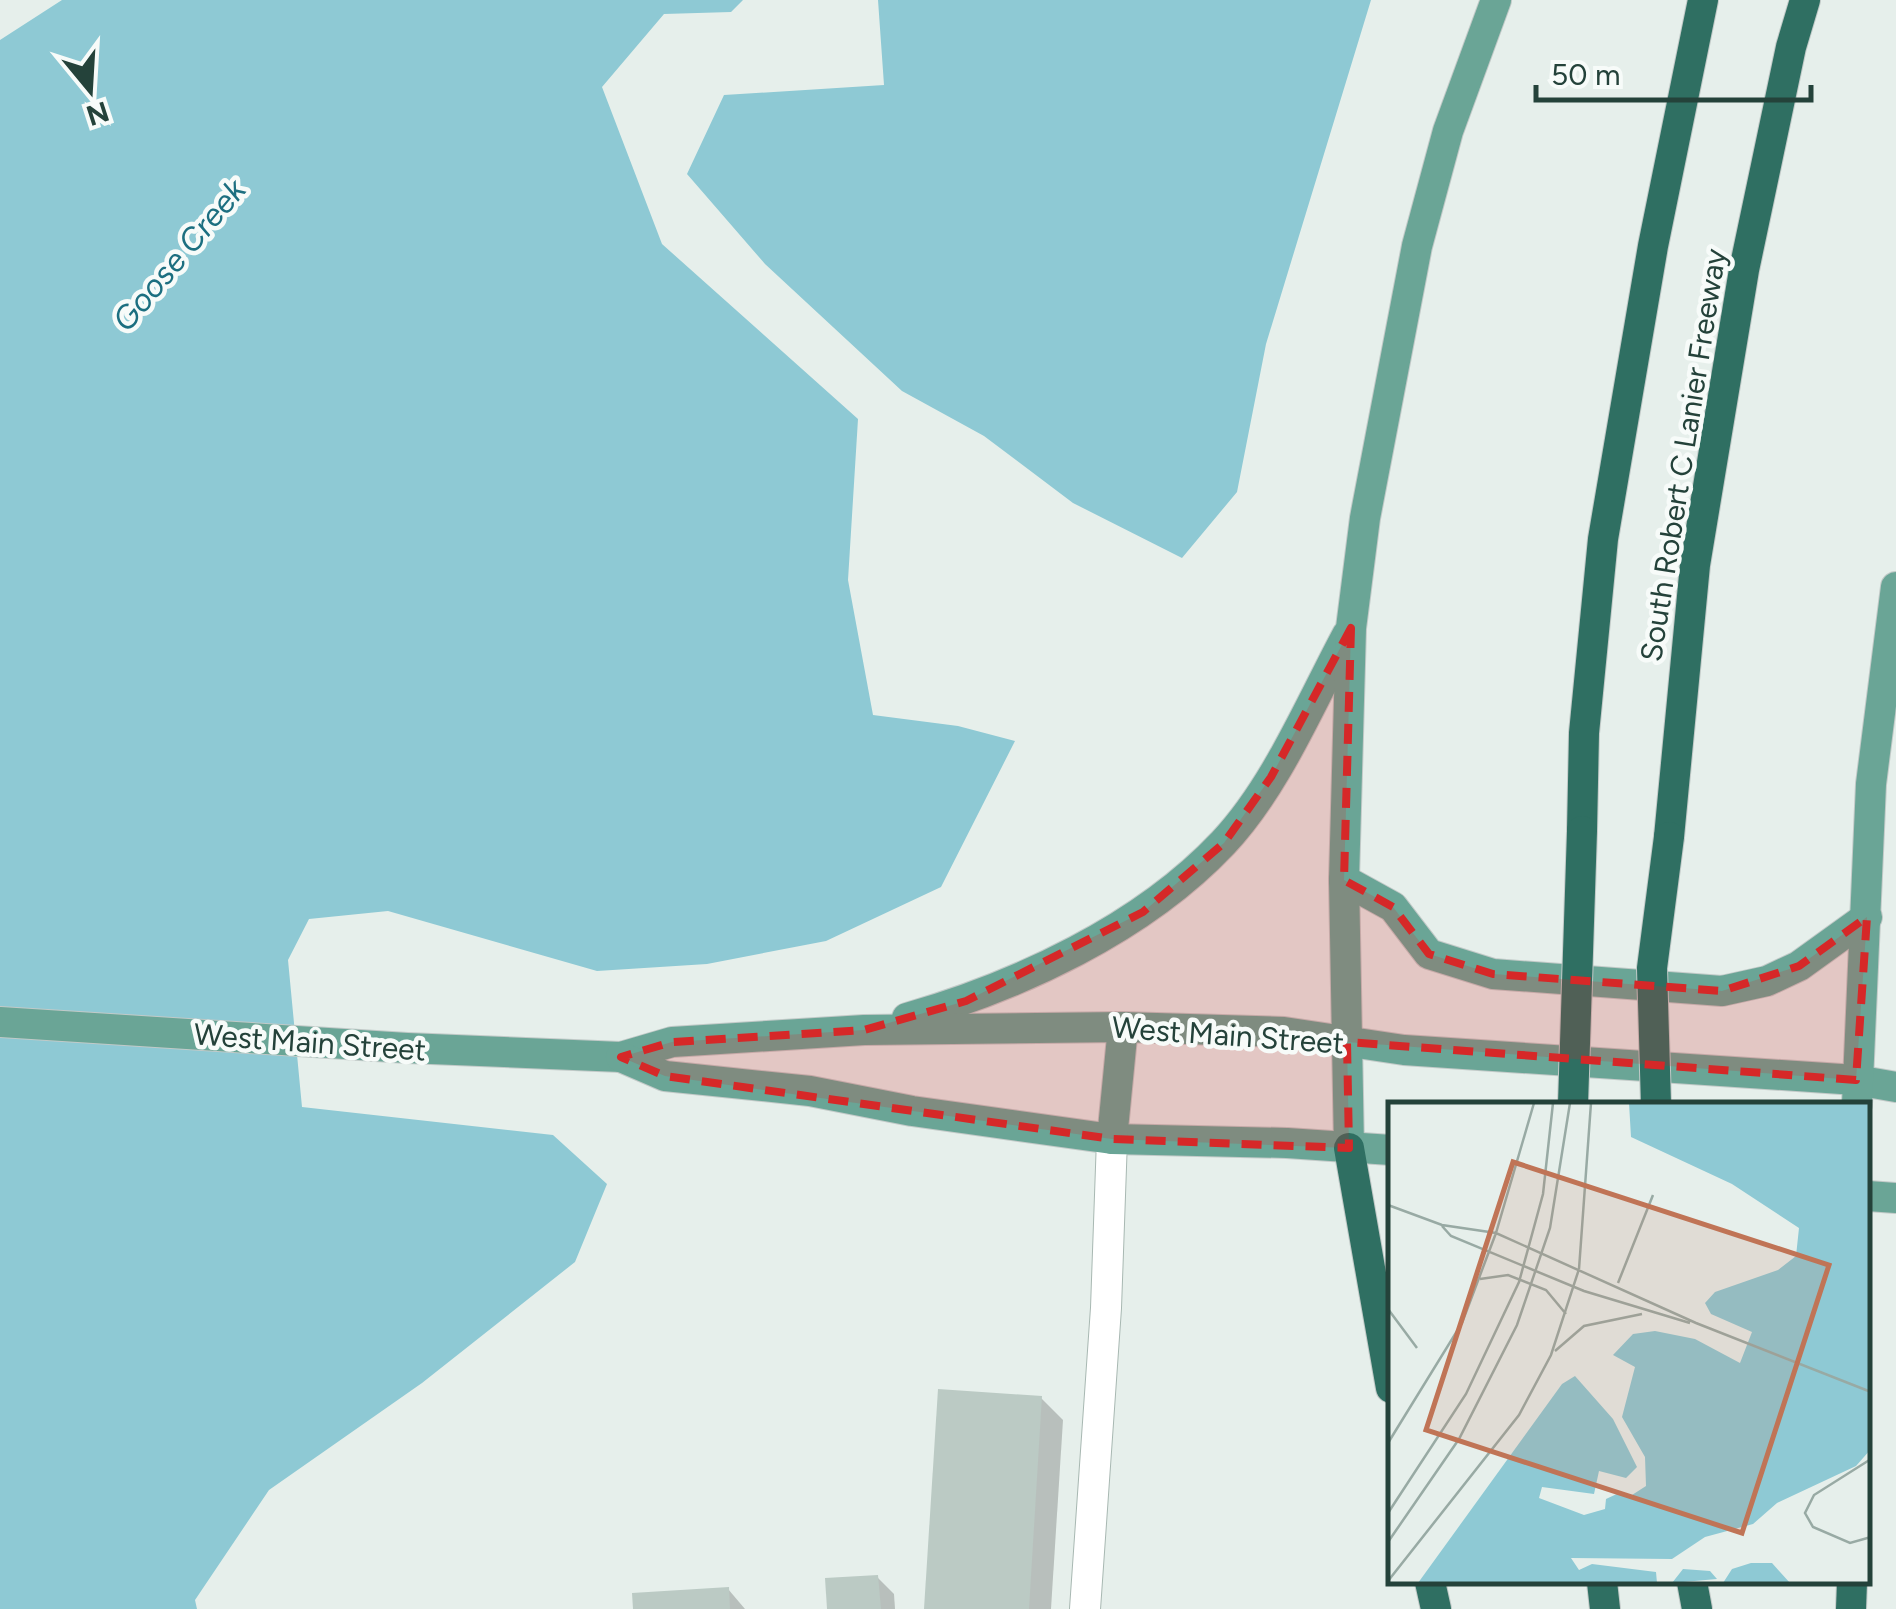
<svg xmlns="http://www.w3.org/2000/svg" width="1896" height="1609" font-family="Figtree,sans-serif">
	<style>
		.water { fill: #8ec9d4 }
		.shadow { fill: #0003 }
		.building { fill: #bbcac4 }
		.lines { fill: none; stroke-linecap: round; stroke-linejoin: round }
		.minor-casing { stroke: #a8b8b2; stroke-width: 32 }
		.major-casing { stroke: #c2cac8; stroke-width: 32 }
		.highway-casing { stroke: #c2cac8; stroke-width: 32 }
		.minor { stroke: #fff; stroke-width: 30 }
		.major { stroke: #6aa596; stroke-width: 30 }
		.highway { stroke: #2f6f62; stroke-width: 30 }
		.highway-bridge-casing { stroke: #c2cac8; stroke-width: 32; stroke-linecap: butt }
		.highway-bridge { stroke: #2f6f62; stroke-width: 30 }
		.marked { fill: #d62828; fill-opacity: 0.2; stroke: #d62828; stroke-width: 8; stroke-dasharray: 20 12; stroke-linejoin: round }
		.labels { text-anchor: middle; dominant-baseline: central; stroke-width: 9; stroke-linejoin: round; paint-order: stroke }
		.street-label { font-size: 30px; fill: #24423a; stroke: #f7fbf9 }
		.water-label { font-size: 32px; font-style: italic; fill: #1c6f80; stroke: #f7fbf9 }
		.inset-road { fill: none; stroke: #98aaa4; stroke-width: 2.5 }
		.view { fill: #c07456; fill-opacity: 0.15; stroke: #c07456; stroke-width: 5 }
		.inset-edge { fill: none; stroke: #24423a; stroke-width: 5 }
	</style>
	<rect width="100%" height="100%" fill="#e6efeb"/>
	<!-- water -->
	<g class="water">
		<polygon points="62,0 743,0 731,12 664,14 602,87 662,244 858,419 848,580 873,715 958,726 1015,741 941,887 826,941 707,964 597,971 388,911 309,919 288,960 302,1107 553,1135 607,1184 575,1262 422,1383 269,1490 195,1600 197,1609 0,1609 0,40"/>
		<polygon points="878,0 1371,0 1266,344 1237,492 1182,558 1073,503 984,436 902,391 765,264 687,174 724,95 884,85"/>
	</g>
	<!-- shadow -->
	<g class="shadow">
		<polygon points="1041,1398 1063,1420 1051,1609 927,1609"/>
		<polygon points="877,1577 894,1594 895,1609 829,1609"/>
		<polygon points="728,1589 745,1609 636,1609"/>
	</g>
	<!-- building -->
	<g class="building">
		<polygon points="938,1389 1042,1396 1029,1609 924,1609"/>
		<polygon points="878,1575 881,1609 827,1609 825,1578"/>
		<polygon points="729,1587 730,1609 633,1609 632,1593"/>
	</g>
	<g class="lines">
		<!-- minor casing -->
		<g class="minor-casing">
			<polyline id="minor" points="1085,1609 1106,1308 1112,1139"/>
		</g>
		<!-- major casing -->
		<g class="major-casing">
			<g id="major">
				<polyline points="1344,880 1393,907 1429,954 1493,974 1722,991 1767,981 1799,966 1867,917"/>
				<path d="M907,1018C1018,986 1142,929 1223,843C1276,787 1311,702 1347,635"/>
				<polyline points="0,1022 407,1048 621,1057 672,1042 864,1030 1123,1027 1284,1032 1404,1050 1856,1080 1896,1087"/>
				<polyline points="621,1057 665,1076 810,1091 912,1111 1112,1139 1287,1143 1391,1150"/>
				<polyline points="1857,1104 1871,784 1896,587"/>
				<polyline points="1112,1139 1123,1027"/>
				<polyline points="1349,1148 1344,880 1351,628 1365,518 1417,246 1448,131 1496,0"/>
				<polyline points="1868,1196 1896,1198"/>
			</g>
		</g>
		<!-- highway casing -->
		<g class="highway-casing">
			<g id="highway">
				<polyline points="1582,831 1584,733 1603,539 1653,246 1703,0"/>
				<polyline points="1669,837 1695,565 1744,270 1791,47 1805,0"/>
				<polyline points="1349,1148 1391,1388"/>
				<polyline points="1430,1582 1436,1609"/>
				<polyline points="1602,1582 1605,1609"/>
				<polyline points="1692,1582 1697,1609"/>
				<polyline points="1851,1609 1852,1582"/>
			</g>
		</g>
		<!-- minor -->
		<use href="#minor" class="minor"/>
		<!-- major -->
		<use href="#major" class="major"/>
		<!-- highway -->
		<use href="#highway" class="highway"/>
		<!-- highway-bridge casing -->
		<g class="highway-bridge-casing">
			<g id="highway-bridge">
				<polyline points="1573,1104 1582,831"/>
				<polyline points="1656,1104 1652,968 1669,837"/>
			</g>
		</g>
		<!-- highway-bridge -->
		<use href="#highway-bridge" class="highway-bridge"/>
	</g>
	<!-- marked area -->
	<path class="marked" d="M1351,628L1344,880L1393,907L1429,954L1493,974L1722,991L1799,966L1867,917L1856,1080L1347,1042L1349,1148L1112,1139L665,1076L621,1057L672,1042L864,1030L966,1001L1143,912L1224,843L1271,777Z"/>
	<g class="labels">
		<!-- street labels -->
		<g class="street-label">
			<text transform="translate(1683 455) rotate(-81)">South Robert C Lanier Freeway</text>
			<text transform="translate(1228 1035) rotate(4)">West Main Street</text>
			<text transform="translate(310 1042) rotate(4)">West Main Street</text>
		</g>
		<!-- water labels -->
		<g class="water-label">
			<text transform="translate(179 255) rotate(-50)">Goose Creek</text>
		</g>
	</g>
	<!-- overview -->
	<g transform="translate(1388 1102)">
		<rect width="482" height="482" fill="#e6efeb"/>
		<path d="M241,1H482L483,347L468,364L389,401L365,422L317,435L284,457L183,456L191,468L204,462L268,470L269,481H30L174,282L187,274L225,317L249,365L238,376L211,369L206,392L154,385L151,396L196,413L217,407L218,397L233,390L244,393L258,384L257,355L234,315L247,265L225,253L245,232L267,229L307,237L352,261L364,230L323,212L317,201L327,190L390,168L408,154L411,126L344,82L243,35ZM363,461H384L402,481H335L344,467ZM295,467L322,469L329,477L284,481Z" fill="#8ec9d4"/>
		<path class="inset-road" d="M0,103L54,123L108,131L308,221L483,290M54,124L63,134L196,189L302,221M108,131L146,1M191,167L203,1M92,177L120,173L158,188L178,212M230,181L265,93M0,207L29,246M167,249L196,224L254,212M0,341L74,221L108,131M483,357L426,393L417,411L425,425L462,441L483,435M0,411L78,292L131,180L155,92L165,1M0,440L71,337L129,223L162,126L182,1M0,479L131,313L163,253L191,167"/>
		<path class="view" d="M125,60L441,163L354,431L38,328Z"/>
		<rect width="482" height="482" class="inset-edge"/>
	</g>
	<!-- north arrow -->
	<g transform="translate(90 90) rotate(162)" stroke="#f7fbf9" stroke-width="8" paint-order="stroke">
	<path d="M0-8L18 38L0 25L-18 38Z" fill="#24423a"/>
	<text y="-15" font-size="28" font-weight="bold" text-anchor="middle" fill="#24423a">N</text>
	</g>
	<!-- scale -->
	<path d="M1536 85v15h275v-15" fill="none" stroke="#24423a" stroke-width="5"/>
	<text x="1551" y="85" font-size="30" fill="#24423a" stroke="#f7fbf9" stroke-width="8" paint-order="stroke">50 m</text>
</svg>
